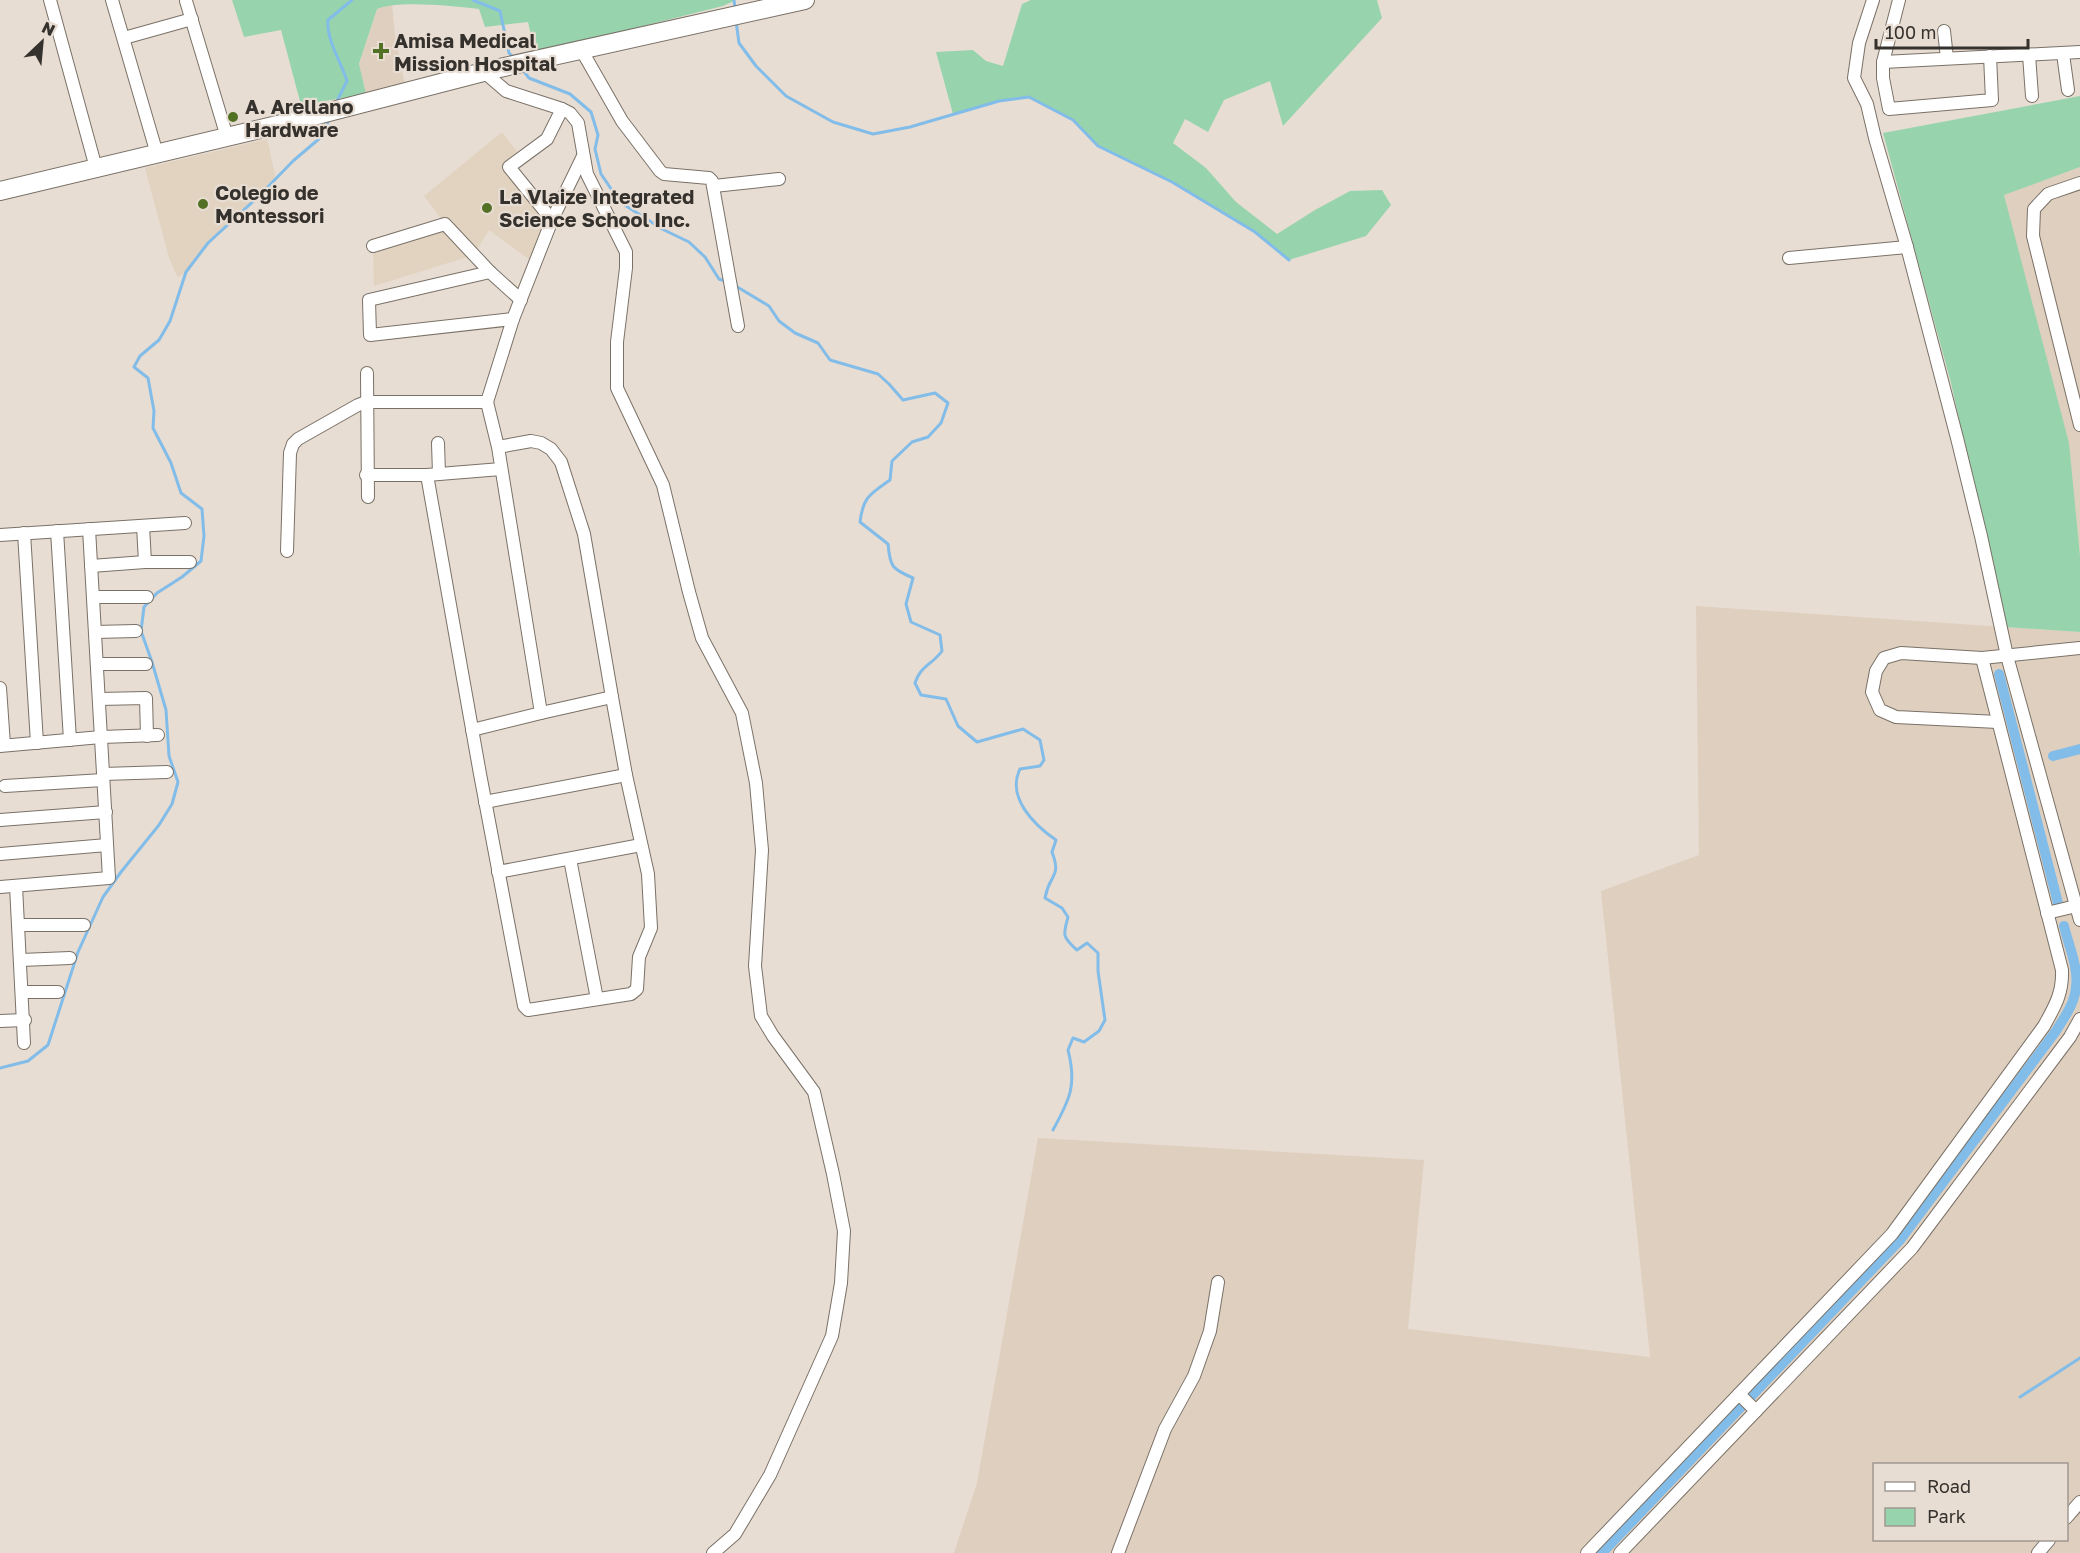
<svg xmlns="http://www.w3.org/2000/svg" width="2080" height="1553" font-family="'Golos Text',sans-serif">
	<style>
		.built { fill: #dfcfbf; fill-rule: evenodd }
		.education { fill: #e1d3c0 }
		.green { fill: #97d4ad }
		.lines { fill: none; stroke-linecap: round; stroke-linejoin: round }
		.stream { stroke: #82bce8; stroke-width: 3 }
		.canal { stroke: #82bce8; stroke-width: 10 }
		.minor-casing { stroke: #7a7167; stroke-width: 14 }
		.primary-casing { stroke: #7a7167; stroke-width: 20 }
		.minor { stroke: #fff; stroke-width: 12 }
		.primary { stroke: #fff; stroke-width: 18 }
		.poi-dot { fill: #537125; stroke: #e8ddd3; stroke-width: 2 }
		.labels { text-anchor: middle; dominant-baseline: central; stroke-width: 4.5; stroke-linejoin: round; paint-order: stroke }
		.poi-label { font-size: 20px; font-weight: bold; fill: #35312d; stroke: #e8ddd3; text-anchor: start }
	</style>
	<rect width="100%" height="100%" fill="#e8ddd3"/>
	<!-- built -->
	<g class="built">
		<polygon points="386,4 392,4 395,34 405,85 366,94 359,65 377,9"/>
		<polygon points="2080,167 2080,556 2004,194"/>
		<path d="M1696,606L2080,632V1553H954L977,1483L1038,1138L1424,1160L1408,1329L1650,1357L1601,891L1699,855ZM1874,1464H2066V1540H1874Z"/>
	</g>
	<!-- education -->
	<g class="education">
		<polygon points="502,132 522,158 509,167 552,220 535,264 489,230 474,255 374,286 373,246 445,224 424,196"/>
		<polygon points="267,139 276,179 208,243 186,272 178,278 169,258 145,168"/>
	</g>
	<!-- green -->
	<g class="green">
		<path d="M232,0H736L723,6L535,53L528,22L485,27L479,9C454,6 398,0 377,9L359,64L366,94L301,105L281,30L244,37Z"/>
		<polygon points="1031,0 1377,0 1382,18 1283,126 1270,81 1224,100 1208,132 1185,119 1173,143 1206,168 1236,202 1277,234 1315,210 1350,191 1382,190 1391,205 1366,236 1289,260 1255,232 1172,182 1098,146 1073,120 1029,97 999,101 953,114 936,52 973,50 986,61 1003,66 1022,4"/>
		<polygon points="2080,96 2080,167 2004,195 2069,443 2080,556 2080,632 2005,627 1951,383 1883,133"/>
	</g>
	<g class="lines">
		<!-- stream -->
		<g class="stream">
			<polyline points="473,0 500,11 509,53 513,57"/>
			<polyline points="734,0 735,8"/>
			<polyline points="736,21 739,43 756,66 786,96 833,122 873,134 910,127 999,101 1029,97 1073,120 1098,146 1172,182 1255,232 1289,260"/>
			<polyline points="522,69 529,78 570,94 591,112 598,135 595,149 601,174 620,202 662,229 689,242 705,257 719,279 728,282"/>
			<path d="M336,103L347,81C341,62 326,39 328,20L352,0"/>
			<path d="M734,285L769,306L779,321L795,333L818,343L830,360L878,374L889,384L903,400L935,393L948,403L941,423L928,437L912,442L892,461L890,480C870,494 863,497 860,522L888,544C890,567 892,569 913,578L906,604L911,622L940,635L942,651C932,665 921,665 915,683L921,695L946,699L958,726L977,742L1023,729L1040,740L1044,760L1040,766L1020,769C1006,797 1034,825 1056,840L1052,852C1062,878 1049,874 1045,898L1062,908L1068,917C1063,935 1062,937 1077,950L1087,943L1098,953V971L1105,1020L1099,1031L1084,1042L1073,1038L1068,1050C1077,1085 1070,1099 1053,1130"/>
			<polyline points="0,1068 28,1061 48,1045 78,952 103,897 121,872 159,825 172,804 178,782 169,756 166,710 152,662 141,631 144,607 157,593 182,577 201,561 204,536 202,509 181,493 171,463 153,428 154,411 148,378 134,367 140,356 159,340 170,321 186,272 208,243 260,195 293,161 320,138 329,120"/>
			<polyline points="2020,1397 2080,1358"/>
		</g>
		<!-- canal -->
		<g class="canal">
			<polyline points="1999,674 2058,903"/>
			<polyline points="2053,756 2080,749"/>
			<path d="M1602,1553L1900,1240L2056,1031C2064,1018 2075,1003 2076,987C2079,968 2068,944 2064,926"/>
		</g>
		<!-- minor casing -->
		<g class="minor-casing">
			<g id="minor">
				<polyline points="50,0 96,168"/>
				<polyline points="112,0 157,154"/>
				<polyline points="1873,0 1859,43 1854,78 1867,104 1875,138 1907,247 1957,438 1981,536 2007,656 2080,920"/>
				<polyline points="1899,0 1883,62 1883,78 1889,109 1992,100 1990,56"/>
				<polyline points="186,1 227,137"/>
				<polyline points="1944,31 1947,58"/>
				<polyline points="124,38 192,19"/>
				<polyline points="582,51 622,121 660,171 664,174 709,178 712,181 738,326"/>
				<polyline points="2063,54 2068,90"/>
				<polyline points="2029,55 2032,96"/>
				<polyline points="1883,62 2080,52"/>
				<polyline points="484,72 506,91 562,109 570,113 578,123 587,174 626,252 626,268 617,342 617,388 663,485 689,592 702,638 742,713 756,783 762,850 755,966 761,1016 773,1036 814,1092 833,1174 844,1231 841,1283 832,1336 770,1475 735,1534 713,1553"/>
				<polyline points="2080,183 2048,194 2034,209 2033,236 2080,425"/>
				<polyline points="714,186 779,179"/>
				<polyline points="552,220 509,167 547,139 562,109"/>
				<polyline points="373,246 445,224 490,272 521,300"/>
				<polyline points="1789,258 1907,247"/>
				<polyline points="490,272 369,300 370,335 513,319"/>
				<polyline points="367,373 368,497"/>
				<polyline points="487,402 498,447 541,713 612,697 584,534 561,462 551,449 541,443 531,441 498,447"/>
				<polyline points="438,443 439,474"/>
				<polyline points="366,475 427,475 501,469"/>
				<polyline points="427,475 480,774 524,1006 528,1010 631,994 637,989 639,957 651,928 648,874 626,775 612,697"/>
				<polyline points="143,526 145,562"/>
				<polyline points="57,531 70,740"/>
				<polyline points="24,533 37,743"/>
				<polyline points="0,535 185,523"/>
				<polyline points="287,551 290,453 293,444 298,439 358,405 366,402 487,402 513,319 552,220 583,156"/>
				<polyline points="91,566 145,562 190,562"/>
				<polyline points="93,597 147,597"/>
				<polyline points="95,632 136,631"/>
				<polyline points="97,664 146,664"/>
				<polyline points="0,688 4,745"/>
				<polyline points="99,699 146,698 147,736"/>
				<polyline points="1998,722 1896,717 1880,710 1872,692 1876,671 1884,658 1901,653 1982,658 2080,648"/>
				<polyline points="472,730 541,713"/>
				<polyline points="0,746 101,737 158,735"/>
				<polyline points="103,774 167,772"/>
				<polyline points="5,786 103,780"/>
				<polyline points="485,802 626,775"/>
				<polyline points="0,820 106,812"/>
				<polyline points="0,854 107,845"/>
				<polyline points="570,859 597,999"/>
				<polyline points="498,872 641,845"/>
				<polyline points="16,886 24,1043"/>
				<polyline points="0,887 109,878 89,529"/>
				<polyline points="2047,913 2080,905"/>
				<polyline points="19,925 84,925"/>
				<polyline points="21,960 70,958"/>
				<polyline points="23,992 58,992"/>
				<polyline points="0,1021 25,1020"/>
				<polyline points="1739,1394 1756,1411"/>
				<polyline points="2066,1518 2080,1502"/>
				<polyline points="1118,1553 1165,1429 1194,1376 1210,1331 1218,1282"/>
				<path d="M1587,1553L1892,1234L2044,1026C2055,1006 2063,993 2062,970L1982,658"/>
				<polyline points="1620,1553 1912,1248 2070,1037 2080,1019"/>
				<polyline points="2038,1553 2049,1540"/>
			</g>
		</g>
		<!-- primary casing -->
		<g class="primary-casing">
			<polyline id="primary" points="0,191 294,121 495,69 805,0"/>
		</g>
		<!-- minor -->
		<use href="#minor" class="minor"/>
		<!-- primary -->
		<use href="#primary" class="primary"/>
	</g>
	<!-- markers -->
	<g class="poi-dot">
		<path d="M378 42h6v6h6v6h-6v6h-6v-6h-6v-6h6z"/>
		<circle cx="233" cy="117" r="6"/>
		<circle cx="203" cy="204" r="6"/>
		<circle cx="487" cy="208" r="6"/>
	</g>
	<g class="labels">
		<!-- poi labels -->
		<g class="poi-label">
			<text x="394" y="40">Amisa Medical<tspan x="394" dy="23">Mission Hospital</tspan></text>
			<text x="245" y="106">A. Arellano<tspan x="245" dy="23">Hardware</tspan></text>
			<text x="215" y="192">Colegio de<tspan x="215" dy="23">Montessori</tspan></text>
			<text x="499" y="196">La Vlaize Integrated<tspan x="499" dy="23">Science School Inc.</tspan></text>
		</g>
	</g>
	<!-- legend -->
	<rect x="1873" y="1463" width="195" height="78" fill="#e8ddd3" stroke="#a09891" stroke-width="1.5"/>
	<rect x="1885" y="1482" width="30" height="9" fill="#ffffff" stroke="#a09891" stroke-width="1.5"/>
	<text x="1927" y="1493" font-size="18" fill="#35312d">Road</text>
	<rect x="1885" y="1508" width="30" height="18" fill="#97d4ad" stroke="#a09891" stroke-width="1.5"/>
	<text x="1927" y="1523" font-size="18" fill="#35312d">Park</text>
	<!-- north arrow -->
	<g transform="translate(42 42) rotate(26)" stroke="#e8ddd3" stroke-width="4.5" paint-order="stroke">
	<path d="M0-4.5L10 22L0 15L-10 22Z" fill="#35312d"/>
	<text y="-9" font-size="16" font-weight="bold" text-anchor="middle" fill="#35312d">N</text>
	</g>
	<!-- scale -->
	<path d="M1876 39v9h152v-9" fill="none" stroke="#35312d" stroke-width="3"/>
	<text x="1885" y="39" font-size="18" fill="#35312d" stroke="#e8ddd3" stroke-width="4.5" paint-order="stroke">100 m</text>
</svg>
